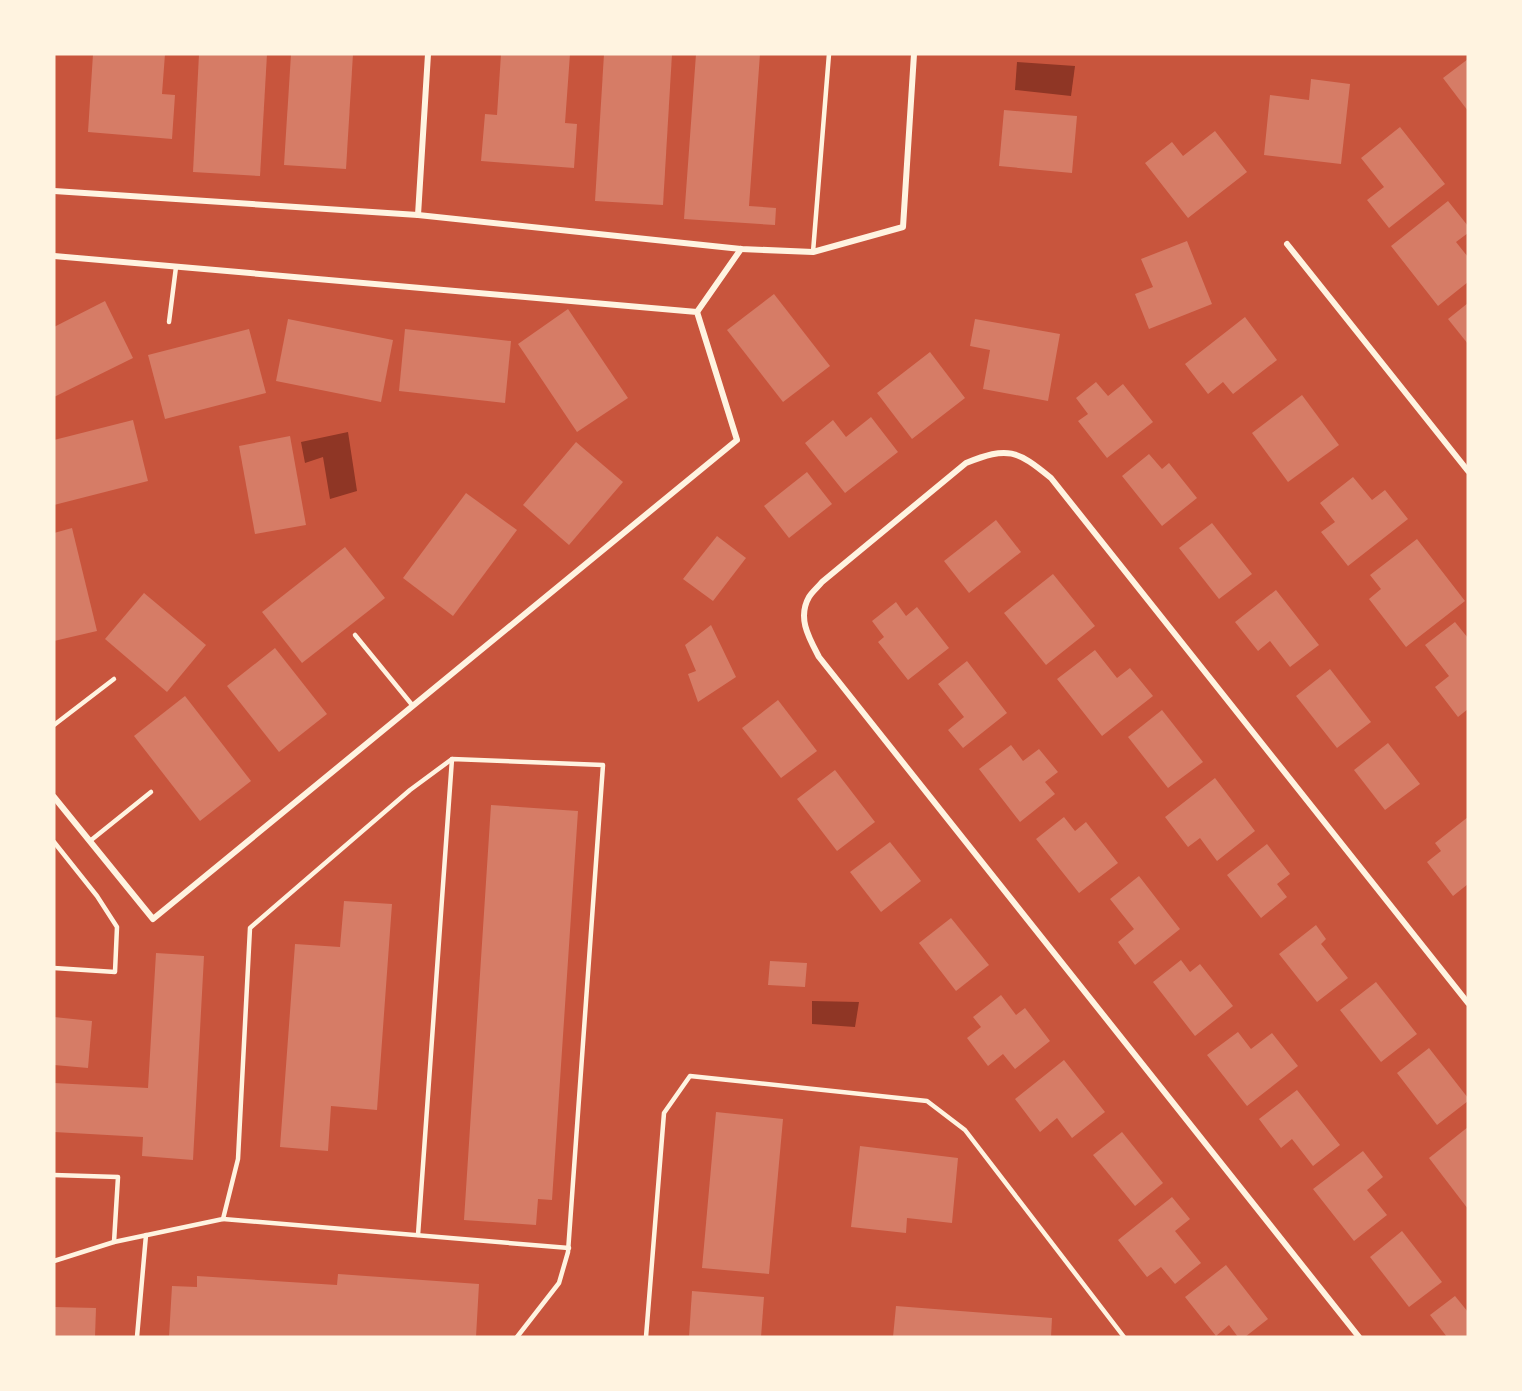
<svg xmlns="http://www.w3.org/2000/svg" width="1522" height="1391" font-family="'PT Sans',sans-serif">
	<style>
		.water { fill: #8f3625 }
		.building { fill: #d67c66 }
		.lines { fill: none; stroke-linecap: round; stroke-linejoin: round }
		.service { stroke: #fff3e0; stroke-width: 4.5 }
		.minor { stroke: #fff3e0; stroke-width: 6 }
	</style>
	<rect width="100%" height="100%" fill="#c8553d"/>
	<!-- water -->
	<g class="water">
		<polygon points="1017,62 1075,66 1071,96 1015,90"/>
		<polygon points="348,432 357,491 330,499 323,457 305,463 301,442"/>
		<polygon points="812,1001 859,1002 855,1027 812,1024"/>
	</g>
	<!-- building -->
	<g class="building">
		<polygon points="93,54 165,54 162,94 175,95 172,139 88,132"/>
		<polygon points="199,54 267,54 260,176 193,172"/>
		<polygon points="291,54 353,54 346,169 284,165"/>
		<polygon points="501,54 570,54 565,123 577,124 574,168 481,161 485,114 497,115"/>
		<polygon points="604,54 672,54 663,205 595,201"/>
		<polygon points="696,54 760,54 749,206 776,208 775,225 684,219"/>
		<polygon points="1468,59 1468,111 1443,78"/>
		<polygon points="1311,79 1350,84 1341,164 1264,155 1270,95 1309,100"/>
		<polygon points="1004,110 1077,116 1072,173 999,166"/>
		<polygon points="1400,127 1445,184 1389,228 1367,200 1384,187 1361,158"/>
		<polygon points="1215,131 1247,172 1188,218 1145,163 1172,142 1183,156"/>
		<polygon points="1448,201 1468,226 1468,233 1456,242 1468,257 1468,282 1438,306 1391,246"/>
		<polygon points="1187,241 1212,304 1149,329 1135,294 1153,287 1141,259"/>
		<polygon points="774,294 830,366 783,402 727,330"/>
		<polygon points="105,301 133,358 54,397 54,327"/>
		<polygon points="1468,303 1468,344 1448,319"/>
		<polygon points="568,309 628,398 577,432 518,344"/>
		<polygon points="1245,317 1277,360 1233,394 1223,382 1208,394 1185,364"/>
		<polygon points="288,319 393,340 381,402 276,381"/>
		<polygon points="975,319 1060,334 1048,401 983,389 990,350 970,346"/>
		<polygon points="249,329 266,393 165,419 148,355"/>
		<polygon points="405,329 511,341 505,403 399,391"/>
		<polygon points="930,352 965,398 912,439 877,393"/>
		<polygon points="1096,382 1108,396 1123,384 1153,422 1107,458 1078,421 1088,414 1076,398"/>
		<polygon points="1302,395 1339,445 1288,482 1252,433"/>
		<polygon points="871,417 898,452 845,493 805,443 833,420 846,437"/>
		<polygon points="133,420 148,481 54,505 54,440"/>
		<polygon points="290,436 306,525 255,534 239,446"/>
		<polygon points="576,442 623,482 569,545 523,505"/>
		<polygon points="1149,454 1162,469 1169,463 1197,498 1162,526 1122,476"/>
		<polygon points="807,472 832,504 789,538 764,506"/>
		<polygon points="1353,477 1372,500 1385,490 1408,519 1348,566 1321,532 1335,522 1320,503"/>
		<polygon points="466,493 517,530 453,616 403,578"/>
		<polygon points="996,520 1021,552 969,593 944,561"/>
		<polygon points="1212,523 1252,574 1219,599 1179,548"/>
		<polygon points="72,528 97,631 54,641 54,533"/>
		<polygon points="717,536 746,558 713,601 683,579"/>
		<polygon points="1417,539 1465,601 1406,647 1369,599 1381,589 1370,575"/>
		<polygon points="345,547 385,598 302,663 262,612"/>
		<polygon points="1053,574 1095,626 1046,665 1004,613"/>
		<polygon points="1276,590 1319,645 1290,667 1270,641 1258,651 1235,622"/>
		<polygon points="144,593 206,645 167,692 105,639"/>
		<polygon points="896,602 906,616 917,607 949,648 908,680 878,642 884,637 872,621"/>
		<polygon points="1455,622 1468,638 1468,709 1458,717 1435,687 1449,676 1425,645"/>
		<polygon points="711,625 736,677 698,702 688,674 696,671 685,645"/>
		<polygon points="275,648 327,714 279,752 227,686"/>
		<polygon points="1095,650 1117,678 1130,668 1153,696 1102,736 1057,679"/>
		<polygon points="967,661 1007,713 963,748 948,730 964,717 938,684"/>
		<polygon points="1330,669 1371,722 1337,748 1296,696"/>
		<polygon points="185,696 251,781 200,821 134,736"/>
		<polygon points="778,700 817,751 781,778 742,728"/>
		<polygon points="1162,710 1203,762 1168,788 1128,737"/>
		<polygon points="1388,743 1420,784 1385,810 1354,770"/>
		<polygon points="1011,745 1023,761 1039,749 1058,772 1045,782 1055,794 1020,822 979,769"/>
		<polygon points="835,770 875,822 837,851 797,799"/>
		<polygon points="1215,778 1255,831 1217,861 1200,838 1188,847 1165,817"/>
		<polygon points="491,805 578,811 552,1200 538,1199 536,1225 464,1220"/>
		<polygon points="1064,817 1075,831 1086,822 1118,863 1079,893 1036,839"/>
		<polygon points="1468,817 1468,884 1453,896 1427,862 1441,851 1435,843"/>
		<polygon points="890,842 921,881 881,912 850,872"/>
		<polygon points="1267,844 1290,874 1277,884 1287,897 1261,918 1227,875"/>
		<polygon points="1139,876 1180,929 1135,965 1118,942 1134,929 1110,899"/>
		<polygon points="344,901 392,904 377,1110 331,1106 328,1151 280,1147 295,944 340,947"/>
		<polygon points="951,918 989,965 956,991 919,943"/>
		<polygon points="1316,925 1326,939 1321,944 1348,978 1317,1002 1279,954"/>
		<polygon points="156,953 204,956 193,1160 142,1156 143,1137 54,1132 54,1083 148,1088"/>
		<polygon points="1181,960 1190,972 1200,964 1233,1006 1195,1036 1153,982"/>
		<polygon points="770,961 807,963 805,987 768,985"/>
		<polygon points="1376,982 1417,1034 1381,1062 1340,1010"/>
		<polygon points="1001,995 1016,1015 1025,1008 1050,1041 1015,1069 1003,1054 988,1066 967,1038 981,1027 973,1017"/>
		<polygon points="54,1017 92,1021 88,1068 54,1065"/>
		<polygon points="1238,1032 1251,1049 1272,1033 1298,1066 1247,1106 1207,1055"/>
		<polygon points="1429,1048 1468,1098 1468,1101 1437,1125 1397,1073"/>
		<polygon points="1064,1060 1105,1112 1072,1138 1057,1118 1040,1132 1015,1099"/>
		<polygon points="1297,1090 1340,1145 1313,1166 1292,1139 1281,1148 1259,1119"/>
		<polygon points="716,1112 783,1119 769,1274 702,1268"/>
		<polygon points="1468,1127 1468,1209 1429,1158"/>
		<polygon points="1122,1132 1163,1183 1135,1206 1093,1155"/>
		<polygon points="860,1146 958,1158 952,1223 907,1218 906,1233 851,1227"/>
		<polygon points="1363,1151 1383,1177 1367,1190 1387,1215 1354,1241 1313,1189"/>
		<polygon points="1172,1197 1190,1219 1175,1231 1201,1263 1175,1284 1161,1267 1147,1277 1118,1240"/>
		<polygon points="1402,1231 1442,1282 1409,1307 1370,1257"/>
		<polygon points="1226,1265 1268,1319 1245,1337 1238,1337 1229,1325 1216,1336 1185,1297"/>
		<polygon points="338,1274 479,1284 476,1337 169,1337 172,1286 197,1287 197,1276 337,1285"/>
		<polygon points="692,1291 764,1297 761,1337 689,1337"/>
		<polygon points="1455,1296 1468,1312 1468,1337 1447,1337 1430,1315"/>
		<polygon points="896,1306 1052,1318 1051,1337 893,1337"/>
		<polygon points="54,1307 96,1308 95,1337 54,1337"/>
	</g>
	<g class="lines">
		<!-- service -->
		<g class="service">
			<polyline points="813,252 829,54"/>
			<polyline points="169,322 176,267"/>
			<polyline points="355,635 413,706"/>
			<polyline points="54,725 114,679"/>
			<polyline points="90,841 151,792"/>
			<polyline points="54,842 97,896 117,927 115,972 54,968"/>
			<polyline points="54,1175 118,1177 114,1242"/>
			<polyline points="223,1219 569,1248"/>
			<polyline points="418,1235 452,759"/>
			<polyline points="54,1261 114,1242 223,1219 238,1159 250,928 410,790 452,759 603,765 568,1252 559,1283 517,1337"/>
			<polyline points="137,1337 146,1235"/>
			<polyline points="646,1337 664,1113 690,1076 927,1101 965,1130 1124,1337"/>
		</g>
		<!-- minor -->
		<g class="minor">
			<polyline points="54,191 418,215 741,249 813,252 903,227 914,54"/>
			<polyline points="418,215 428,54"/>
			<polyline points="1287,244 1468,471"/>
			<polyline points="54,256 697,312 737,440 153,919 54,797"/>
			<polyline points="697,312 741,249"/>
			<path d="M1359,1337L819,657C809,638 797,618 809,597C812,592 818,587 822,582L966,463C1008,446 1017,450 1051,478L1468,1003"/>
		</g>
	</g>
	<!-- border -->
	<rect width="1522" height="1391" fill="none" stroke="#fff3e0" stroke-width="111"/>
</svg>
